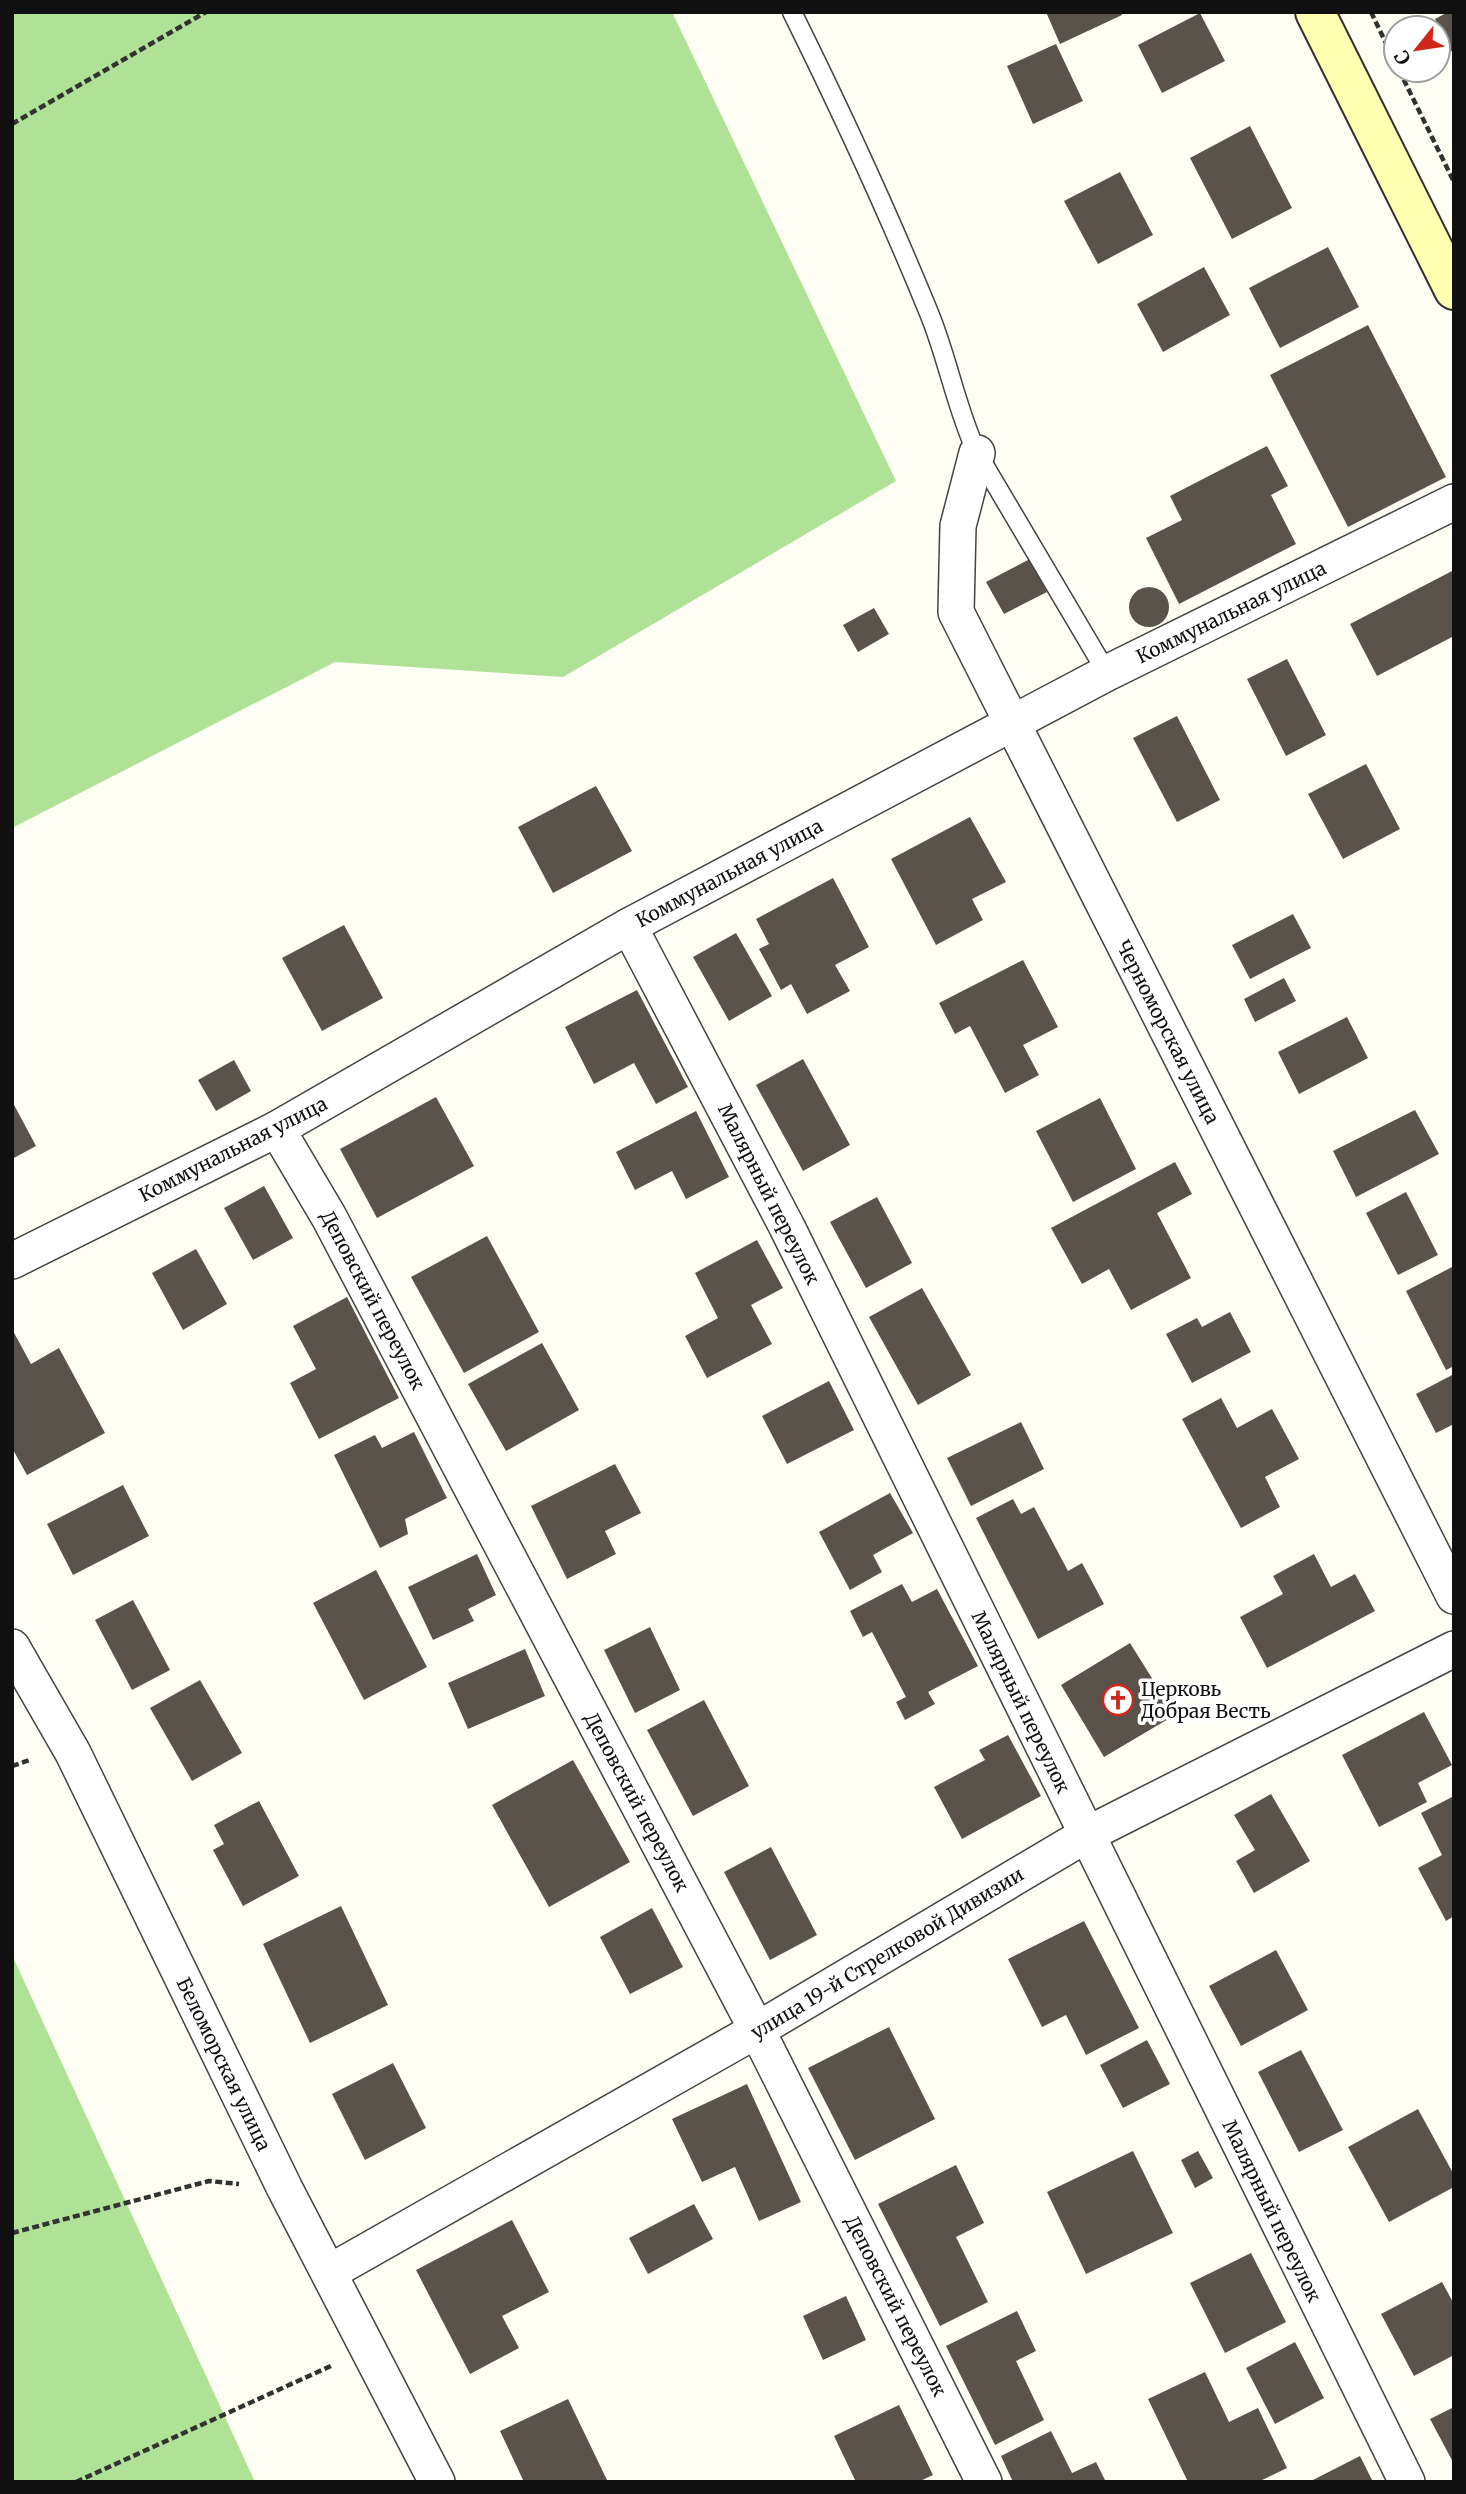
<svg xmlns="http://www.w3.org/2000/svg" width="1466" height="2494" font-family="Merriweather,serif">
	<style>
		.forest { fill: #afe196 }
		.building { fill: #5a534b }
		.lines { fill: none; stroke-linecap: round; stroke-linejoin: round }
		.service-casing { stroke: #434343; stroke-width: 21 }
		.minor-casing { stroke: #434343; stroke-width: 38 }
		.secondary-casing { stroke: #323232; stroke-width: 42 }
		.path { stroke: #323232; stroke-width: 4.5; stroke-dasharray: 7 3.5; stroke-linecap: butt }
		.service { stroke: #fff; stroke-width: 18 }
		.minor { stroke: #fff; stroke-width: 35 }
		.secondary { stroke: #feffaf; stroke-width: 38 }
		.labels { text-anchor: middle; dominant-baseline: central; stroke-width: 7; stroke-linejoin: round; paint-order: stroke }
		.street-label { font-size: 19px; fill: #101010; stroke: #fff }
		.poi-label { font-size: 19px; fill: #101010; stroke: #fff; text-anchor: start }
	</style>
	<rect width="100%" height="100%" fill="#fffef4"/>
	<!-- forest -->
	<g class="forest">
		<polygon points="12,12 672,12 896,481 563,677 335,662 12,828"/>
		<polygon points="12,1955 255,2482 12,2482"/>
	</g>
	<!-- building -->
	<g class="building">
		<polygon points="1046,12 1121,12 1122,15 1060,44"/>
		<polygon points="1448,12 1454,12 1454,56 1435,19"/>
		<polygon points="1200,13 1225,61 1162,93 1138,45"/>
		<polygon points="1056,44 1083,101 1033,124 1007,66"/>
		<polygon points="1250,126 1292,208 1232,239 1190,158"/>
		<polygon points="1120,172 1153,235 1098,264 1064,201"/>
		<polygon points="1328,247 1359,307 1280,348 1249,288"/>
		<polygon points="1204,267 1230,315 1163,352 1137,304"/>
		<polygon points="1368,325 1446,477 1348,527 1270,375"/>
		<polygon points="1267,446 1288,486 1271,495 1296,544 1179,604 1146,538 1182,520 1170,496"/>
		<polygon points="1030,559 1047,592 1004,614 986,582"/>
		<polygon points="1454,570 1454,636 1377,676 1350,624"/>
		<circle cx="1149" cy="607" r="20"/>
		<polygon points="874,608 889,634 858,652 843,625"/>
		<polygon points="1287,659 1326,735 1286,756 1247,679"/>
		<polygon points="1177,716 1220,800 1177,822 1133,738"/>
		<polygon points="1366,764 1400,829 1343,859 1308,794"/>
		<polygon points="596,786 632,851 553,893 518,827"/>
		<polygon points="970,817 1006,882 972,899 983,920 936,945 891,859"/>
		<polygon points="833,878 869,947 835,965 850,991 807,1014 791,984 781,990 759,949 769,944 756,919"/>
		<polygon points="1293,914 1311,948 1250,979 1232,945"/>
		<polygon points="344,925 383,998 322,1031 282,958"/>
		<polygon points="736,933 772,996 729,1021 693,957"/>
		<polygon points="1023,960 1058,1027 1023,1045 1039,1075 1005,1093 970,1026 955,1034 939,1003"/>
		<polygon points="1284,978 1296,1001 1255,1022 1244,999"/>
		<polygon points="637,990 688,1087 656,1104 634,1063 594,1084 565,1027"/>
		<polygon points="1347,1017 1368,1058 1299,1094 1278,1052"/>
		<polygon points="803,1059 850,1145 803,1171 756,1085"/>
		<polygon points="234,1060 251,1091 216,1111 198,1080"/>
		<polygon points="436,1097 474,1166 377,1218 340,1149"/>
		<polygon points="1100,1098 1136,1169 1073,1202 1036,1131"/>
		<polygon points="12,1101 36,1146 12,1159"/>
		<polygon points="1415,1110 1439,1154 1356,1197 1333,1151"/>
		<polygon points="696,1111 729,1177 686,1199 672,1171 635,1190 616,1152"/>
		<polygon points="1175,1162 1192,1194 1157,1213 1191,1278 1131,1310 1109,1269 1082,1284 1051,1228"/>
		<polygon points="264,1186 293,1238 253,1260 224,1208"/>
		<polygon points="1406,1192 1438,1255 1398,1275 1366,1213"/>
		<polygon points="877,1197 912,1263 866,1288 830,1222"/>
		<polygon points="487,1236 539,1332 464,1373 411,1277"/>
		<polygon points="757,1240 783,1288 751,1305 772,1344 707,1378 685,1336 718,1318 695,1273"/>
		<polygon points="196,1249 227,1304 183,1330 152,1273"/>
		<polygon points="1454,1266 1454,1366 1446,1370 1406,1291"/>
		<polygon points="922,1288 971,1375 918,1405 869,1317"/>
		<polygon points="347,1297 399,1398 319,1439 290,1383 316,1369 293,1326"/>
		<polygon points="1230,1312 1251,1352 1192,1383 1166,1334 1197,1318 1202,1327"/>
		<polygon points="12,1329 31,1364 59,1348 105,1433 27,1475 12,1448"/>
		<polygon points="542,1343 579,1410 506,1451 468,1384"/>
		<polygon points="1454,1374 1454,1424 1436,1433 1416,1394"/>
		<polygon points="829,1381 854,1430 787,1464 762,1416"/>
		<polygon points="1221,1398 1237,1428 1272,1409 1299,1459 1265,1477 1280,1507 1241,1528 1182,1419"/>
		<polygon points="1021,1422 1044,1469 971,1506 947,1458"/>
		<polygon points="414,1432 447,1498 405,1519 408,1534 380,1548 334,1455 375,1435 382,1448"/>
		<polygon points="615,1464 641,1513 605,1531 616,1554 567,1579 531,1506"/>
		<polygon points="123,1485 149,1536 73,1575 47,1524"/>
		<polygon points="890,1493 913,1533 873,1555 882,1572 850,1590 819,1532"/>
		<polygon points="1013,1499 1021,1514 1034,1507 1068,1571 1082,1563 1104,1604 1038,1639 976,1518"/>
		<polygon points="477,1554 496,1595 468,1609 474,1621 433,1640 408,1587"/>
		<polygon points="1314,1554 1331,1587 1355,1574 1375,1611 1267,1668 1240,1617 1283,1594 1273,1576"/>
		<polygon points="376,1570 427,1667 364,1700 313,1603"/>
		<polygon points="902,1584 912,1602 937,1589 978,1666 928,1692 935,1704 905,1720 896,1702 906,1697 872,1632 863,1637 850,1611"/>
		<polygon points="133,1600 170,1670 132,1690 95,1620"/>
		<polygon points="650,1627 680,1690 635,1713 604,1650"/>
		<polygon points="1130,1643 1175,1715 1104,1757 1061,1685"/>
		<polygon points="525,1649 545,1696 468,1729 448,1683"/>
		<polygon points="200,1680 242,1753 192,1781 150,1708"/>
		<polygon points="704,1700 749,1786 693,1816 647,1730"/>
		<polygon points="1424,1712 1452,1765 1418,1783 1427,1802 1379,1827 1342,1755"/>
		<polygon points="1008,1735 1041,1796 962,1839 934,1787 985,1760 979,1750"/>
		<polygon points="573,1760 630,1862 549,1907 492,1805"/>
		<polygon points="1271,1794 1310,1861 1254,1893 1236,1861 1255,1850 1234,1815"/>
		<polygon points="1454,1796 1454,1916 1446,1921 1418,1868 1442,1855 1421,1813"/>
		<polygon points="259,1801 299,1876 243,1906 213,1850 224,1844 214,1825"/>
		<polygon points="771,1847 817,1935 770,1960 724,1872"/>
		<polygon points="341,1906 388,2005 310,2043 263,1944"/>
		<polygon points="652,1908 683,1967 630,1994 600,1937"/>
		<polygon points="1084,1921 1139,2028 1086,2055 1066,2015 1042,2027 1008,1959"/>
		<polygon points="1276,1950 1308,2010 1241,2046 1209,1986"/>
		<polygon points="889,2027 935,2119 855,2160 808,2068"/>
		<polygon points="1147,2040 1170,2084 1123,2108 1100,2065"/>
		<polygon points="1301,2050 1343,2130 1299,2152 1258,2072"/>
		<polygon points="393,2063 426,2128 365,2160 332,2094"/>
		<polygon points="747,2084 801,2202 759,2221 735,2167 702,2182 672,2119"/>
		<polygon points="1418,2109 1454,2175 1454,2187 1389,2222 1348,2147"/>
		<polygon points="1133,2151 1173,2233 1086,2274 1047,2192"/>
		<polygon points="1198,2151 1213,2178 1195,2188 1181,2160"/>
		<polygon points="956,2165 984,2223 956,2237 988,2302 940,2326 878,2204"/>
		<polygon points="694,2204 713,2239 648,2274 629,2238"/>
		<polygon points="512,2220 549,2292 502,2316 519,2348 470,2374 416,2270"/>
		<polygon points="1251,2253 1286,2322 1225,2353 1190,2283"/>
		<polygon points="1442,2282 1454,2304 1454,2355 1414,2376 1381,2314"/>
		<polygon points="846,2296 866,2340 823,2360 803,2316"/>
		<polygon points="1017,2311 1036,2351 1016,2361 1044,2420 995,2445 946,2346"/>
		<polygon points="1295,2342 1324,2398 1275,2424 1246,2368"/>
		<polygon points="1205,2372 1229,2422 1258,2408 1287,2468 1258,2482 1188,2482 1148,2399"/>
		<polygon points="568,2399 607,2480 524,2482 500,2431"/>
		<polygon points="899,2405 933,2475 918,2482 856,2482 834,2436"/>
		<polygon points="1454,2407 1454,2464 1430,2419"/>
		<polygon points="1051,2431 1072,2473 1096,2462 1106,2482 1013,2482 1001,2456"/>
		<polygon points="1360,2456 1373,2482 1309,2482"/>
	</g>
	<g class="lines">
		<!-- service casing -->
		<g class="service-casing">
			<path id="service" d="M792,12C841,111 887,210 929,313C948,359 956,408 977,453L1107,673"/>
		</g>
		<!-- minor casing -->
		<g class="minor-casing">
			<g id="minor">
				<polyline points="977,453 958,526 956,612 1454,1596"/>
				<polyline points="629,926 787,1227 1407,2482"/>
				<polyline points="277,1129 329,1217 757,2030 984,2482"/>
				<polyline points="12,1261 277,1129 629,926 1107,673 1454,502"/>
				<polyline points="12,1647 73,1753 285,2189 437,2482"/>
				<polyline points="330,2272 757,2030 1086,1835 1454,1649"/>
			</g>
		</g>
		<!-- secondary casing -->
		<g class="secondary-casing">
			<polyline id="secondary" points="1315,12 1454,290"/>
		</g>
		<!-- path -->
		<g class="path">
			<polyline points="1371,12 1396,64"/>
			<polyline points="1399,70 1454,182"/>
			<polyline points="12,124 206,12"/>
			<polyline points="12,1766 30,1760"/>
			<polyline points="12,2233 209,2181 239,2184"/>
			<polyline points="76,2482 333,2365"/>
		</g>
		<!-- service -->
		<use href="#service" class="service"/>
		<!-- minor -->
		<use href="#minor" class="minor"/>
		<!-- secondary -->
		<use href="#secondary" class="secondary"/>
	</g>
	<!-- icons -->
	<defs>
		<g id="church-ring" transform="scale(1.575)"><circle r="9.5" fill="#fff" stroke="#cf271a" stroke-width="1.5"/><path d="M-1.2-6h2.4v3.5h3.3v2.4h-3.3V6h-2.4V-.1h-3.3v-2.4h3.3Z" fill="#cf271a"/></g>
	</defs>
	<g fill-rule="evenodd">
		<use href="#church-ring" x="1118" y="1700"/>
	</g>
	<g class="labels">
		<!-- street labels -->
		<g class="street-label">
			<text transform="translate(1231 612) rotate(-26)">Коммунальная улица</text>
			<text transform="translate(729 873) rotate(-28)">Коммунальная улица</text>
			<text transform="translate(1168 1032) rotate(63)">Черноморская улица</text>
			<text transform="translate(233 1149) rotate(-27)">Коммунальная улица</text>
			<text transform="translate(769 1194) rotate(63)">Малярный переулок</text>
			<text transform="translate(373 1300) rotate(62)">Деповский переулок</text>
			<text transform="translate(1021 1702) rotate(64)">Малярный переулок</text>
			<text transform="translate(637 1802) rotate(62)">Деповский переулок</text>
			<text transform="translate(887 1953) rotate(-31)">улица 19-й Стрелковой Дивизии</text>
			<text transform="translate(224 2064) rotate(64)">Беломорская улица</text>
			<text transform="translate(1272 2211) rotate(64)">Малярный переулок</text>
			<text transform="translate(896 2306) rotate(63)">Деповский переулок</text>
		</g>
		<!-- poi labels -->
		<g class="poi-label">
			<text x="1141" y="1689">Церковь<tspan x="1141" dy="22">Добрая Весть</tspan></text>
		</g>
	</g>
	<!-- border -->
	<rect width="1466" height="2494" fill="none" stroke="#101010" stroke-width="28"/>
	<!-- north arrow -->
	<g transform="translate(1417 49) rotate(240)"><circle r="33" fill="#ffffff" stroke="#9f9f9f" stroke-width="2"/>
	<path d="M0-5L12 26L0 18L-12 26Z" fill="#cf271a"/>
	<text y="-10" font-size="19" font-weight="bold" text-anchor="middle" fill="#101010">С</text>
	</g>
</svg>
